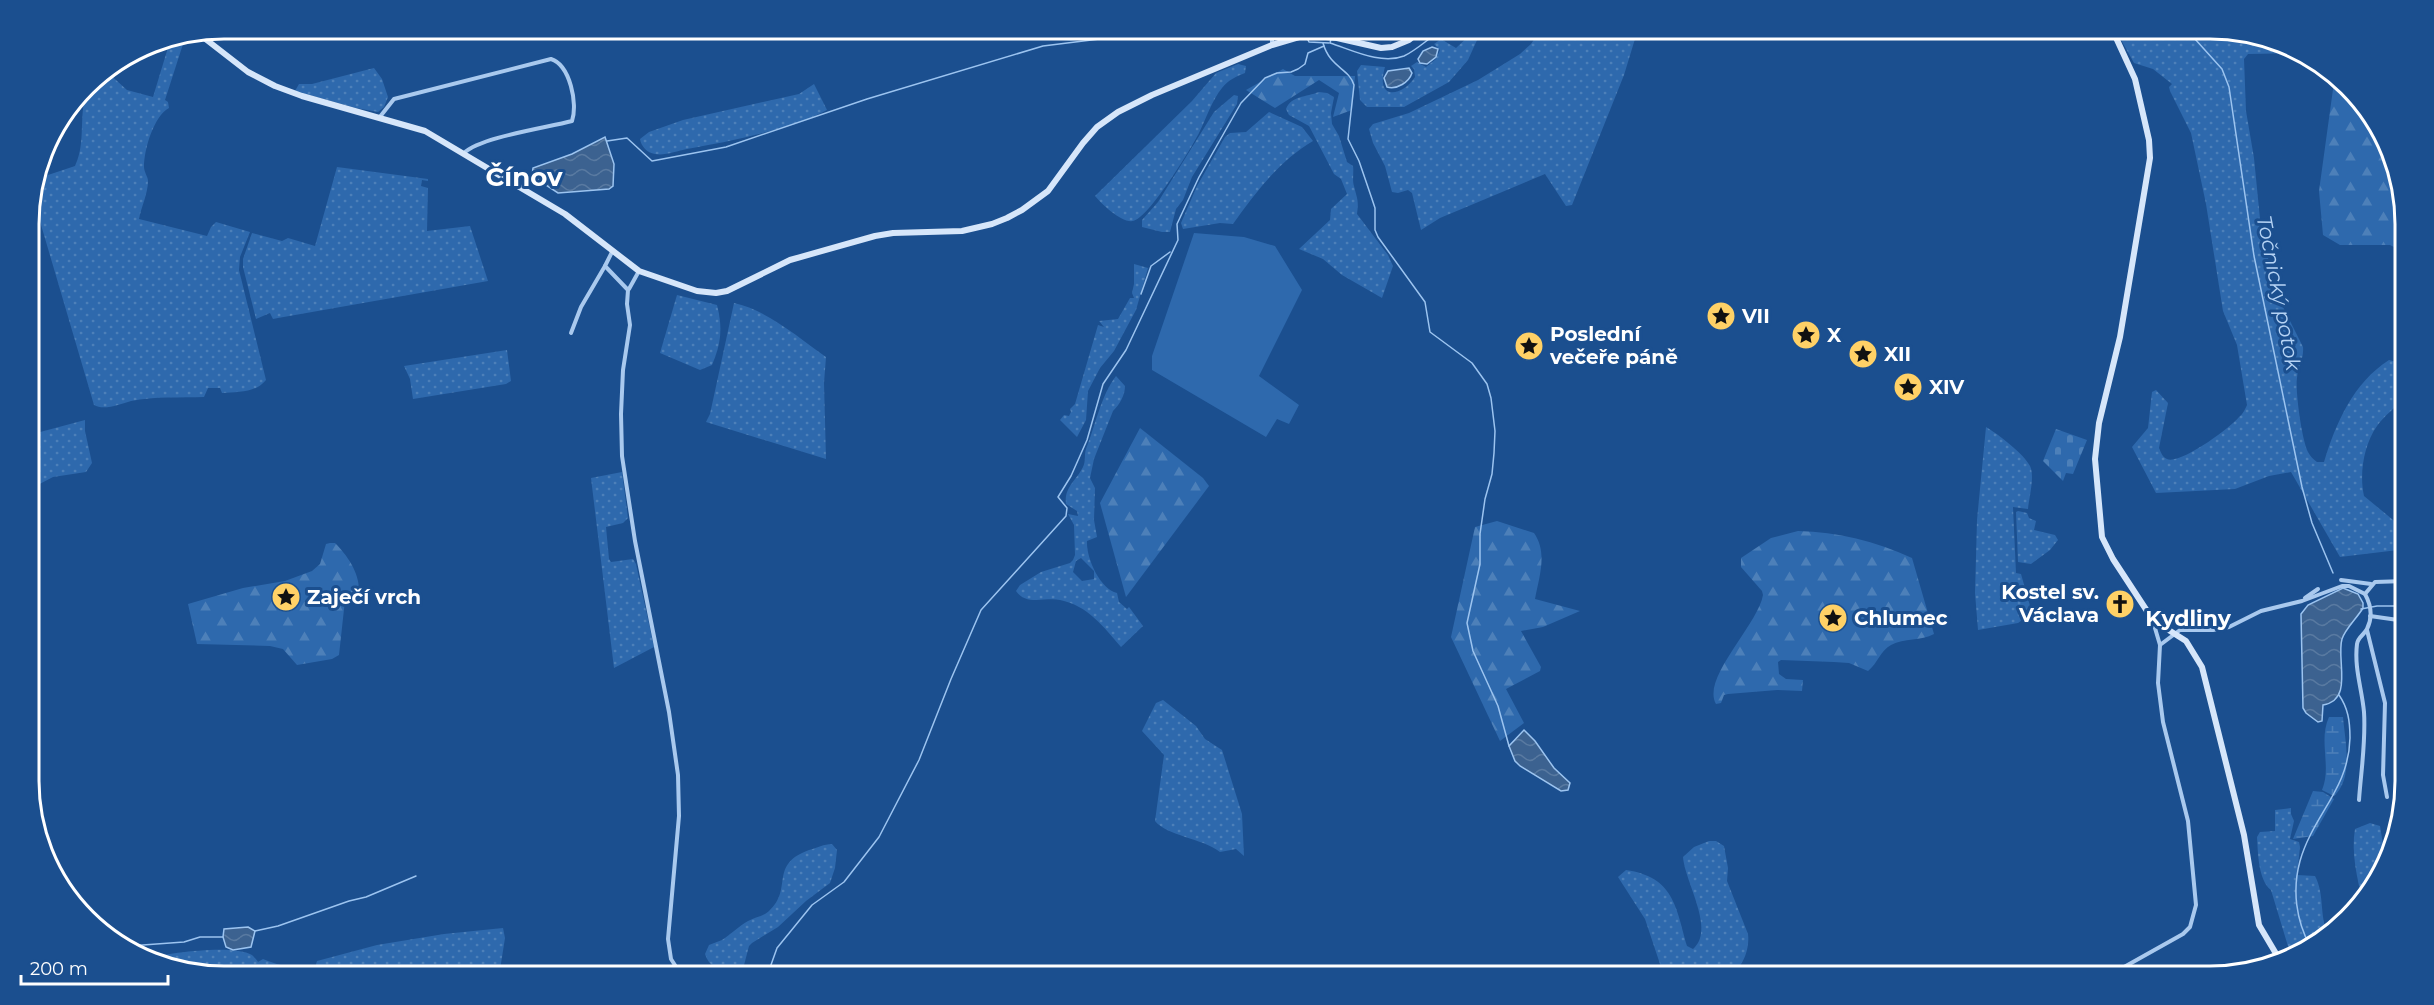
<svg xmlns="http://www.w3.org/2000/svg" width="2434" height="1005" font-family="Montserrat,sans-serif">
	<style>
		.grass { fill: url(#grass-dots); fill-rule: evenodd }
		.forest { fill: url(#forest-firs) }
		.wetland { fill: url(#wetland-marsh) }
		.cemetery { fill: url(#cemetery-stones) }
		.garden { fill: #2e69ad }
		.water { fill: url(#water-waves); stroke: #9cc4f0; stroke-width: 1.5 }
		.lines { fill: none; stroke-linecap: round; stroke-linejoin: round }
		.stream { stroke: #9cc4f0; stroke-width: 1.5 }
		.street { stroke: #a9c9ee; stroke-width: 4 }
		.secondary { stroke: #d6e6fa; stroke-width: 6 }
		.labels { text-anchor: middle; dominant-baseline: central; stroke-width: 6; stroke-linejoin: round; paint-order: stroke }
		.poi-label { font-size: 20px; font-weight: bold; fill: #fff; stroke: #1b4f8f; text-anchor: start }
		.water-label { font-size: 21px; font-style: italic; fill: #b5d3f5; stroke: #1b4f8f }
		.quarter-label { font-size: 22px; font-weight: bold; fill: #fff; stroke: #1b4f8f }
		.district-label { font-size: 26px; font-weight: bold; fill: #fff; stroke: #1b4f8f }
		.rim { fill: none; stroke: #fff; stroke-width: 3 }
	</style>
	<defs>
		<pattern id="grass-dots" width="8" height="8" patternUnits="userSpaceOnUse" patternTransform="scale(1.5)"><rect width="8" height="8" fill="#2e69ad"/><path d="M2 2h.1M6 6h.1" fill="none" stroke="#4d80b9" stroke-width="1.8" stroke-linecap="round"/></pattern>
		<pattern id="forest-firs" width="22" height="20" patternUnits="userSpaceOnUse" patternTransform="scale(1.5)"><rect width="22" height="20" fill="#2e69ad"/><path d="M5 1l3.5 6h-7zM16 11l3.5 6h-7z" fill="#4d80b9"/></pattern>
		<pattern id="wetland-marsh" width="20" height="14" patternUnits="userSpaceOnUse" patternTransform="scale(1.5)"><rect width="20" height="14" fill="#2e69ad"/><path d="M1 5h8M5 5V1M11 12h8M15 12V8" fill="none" stroke="#4d80b9"/></pattern>
		<pattern id="cemetery-stones" width="16" height="16" patternUnits="userSpaceOnUse" patternTransform="scale(1.5)"><rect width="16" height="16" fill="#2e69ad"/><path d="M2 7V4a2 2 0 0 1 4 0v3zM10 15v-3a2 2 0 0 1 4 0v3z" fill="#4d80b9"/></pattern>
		<pattern id="water-waves" width="16" height="10" patternUnits="userSpaceOnUse" patternTransform="scale(1.5)"><rect width="16" height="10" fill="#3c6290"/><path d="M0 5q4-4 8 0t8 0" fill="none" stroke="#597aa1"/></pattern>
	</defs>
	<rect width="100%" height="100%" fill="#1b4f8f"/>
	<!-- grass -->
	<g class="grass">
		<polygon points="1060,29 1164,29 1070,41 1063,40"/>
		<path d="M1473,29H1482L1468,60L1449,82L1404,107H1367L1360,100L1357,71L1361,65L1385,67C1375,100 1401,98 1415,77L1414,69L1411,66L1417,62L1426,67L1436,59L1440,50L1434,44L1441,39L1456,48L1472,33Z"/>
		<polygon points="1541,29 1638,29 1624,75 1572,205 1566,206 1545,174 1440,218 1421,230 1412,193 1408,190 1398,193 1392,192 1385,166 1373,143 1369,129 1373,124 1409,113 1478,80 1520,54 1531,44"/>
		<path d="M2115,29H2210L2284,43L2297,53L2248,54L2244,59L2246,111L2254,158L2261,229L2277,295L2303,347C2304,359 2298,366 2297,378C2295,390 2302,441 2308,452C2310,456 2313,459 2317,462H2324C2336,423 2353,383 2389,360L2404,364V398C2396,407 2384,416 2377,426C2364,444 2359,474 2364,496L2398,524L2405,525V541L2398,550L2340,557L2291,472L2269,476L2235,489L2156,493L2132,447L2148,428L2152,392L2156,390L2168,403L2159,448C2161,452 2162,457 2167,459C2180,465 2230,428 2239,417C2243,414 2245,409 2247,405L2237,345L2223,311L2206,204L2191,133L2170,91L2169,87L2172,84L2153,69L2134,63Z"/>
		<path d="M178,38L183,44L165,100L168,102L169,108C154,116 144,149 144,167C144,172 148,177 148,181C148,193 141,208 139,219L207,236L211,227L216,222L250,232L240,257L239,270L266,380C256,393 237,392 222,393L220,388H208L204,397C181,398 154,396 131,401C120,404 104,411 94,405L34,201V194L42,177L75,166C91,134 69,93 106,71L127,90L153,97L170,41Z"/>
		<path d="M1238,64L1246,66L1245,73C1237,76 1228,80 1222,88C1212,100 1206,119 1199,133C1191,149 1148,219 1133,221C1121,223 1102,204 1095,196L1192,101L1216,73Z"/>
		<polygon points="374,68 382,79 388,97 384,107 378,112 356,108 295,91 299,84 312,84"/>
		<path d="M814,84L827,110C793,129 727,142 687,149C677,151 664,156 655,154C647,153 641,146 640,139L649,132L683,120L799,94Z"/>
		<path d="M1319,92L1327,93L1334,97L1331,113L1332,124L1339,136L1347,162L1353,166C1354,173 1352,180 1354,186C1357,199 1359,200 1357,214L1388,255L1393,266L1382,298L1342,275L1323,259L1299,249L1330,220L1331,209L1347,194L1341,179L1334,174L1309,126L1289,115L1286,109C1291,96 1306,97 1319,92Z"/>
		<polygon points="1234,95 1238,96 1237,104 1192,177 1183,200 1176,209 1170,232 1162,232 1142,227 1142,220 1158,202 1214,112"/>
		<path d="M1269,112L1302,127L1313,141C1279,161 1256,192 1233,224L1220,223L1183,229L1181,223L1197,186L1225,137L1230,133L1246,132Z"/>
		<polygon points="337,167 428,179 428,181 422,180 421,186 428,188 427,231 470,226 488,281 278,318 273,319 270,313 256,319 243,267 243,259 252,233 282,241 288,238 315,246"/>
		<polygon points="1134,264 1148,268 1136,310 1114,351 1100,368 1088,391 1086,420 1077,437 1060,420 1064,415 1069,416 1071,412 1070,409 1075,404 1098,325 1104,327 1099,321 1118,319 1130,298 1134,298 1132,293 1134,284"/>
		<path d="M677,295L717,305C723,328 721,344 712,365L700,370L660,353Z"/>
		<path d="M734,303C767,310 799,338 826,357L824,383L826,459L706,422L710,414Z"/>
		<polygon points="507,350 511,381 506,384 413,399 410,379 404,366"/>
		<path d="M1116,376L1125,386C1125,395 1120,404 1113,411L1094,459L1090,478L1095,488L1094,520L1097,537L1087,541C1086,558 1100,589 1117,593L1119,602L1127,609L1129,607L1143,626L1121,647C1104,627 1087,605 1060,600C1045,597 1026,606 1016,591L1020,585L1041,572L1070,563L1073,560L1075,555L1074,525L1068,514L1078,516L1077,511L1066,504C1064,487 1076,481 1083,467C1086,461 1084,455 1086,449C1095,427 1101,395 1116,376ZM1081,558L1094,571V579L1082,581L1073,572L1076,561Z"/>
		<polygon points="85,420 85,431 92,463 86,472 53,477 30,489 29,435"/>
		<path d="M1986,427C1998,434 2024,454 2030,466C2035,476 2029,498 2028,509L2013,507L2016,573L2021,574L2032,613L2018,623L1978,630L1975,593L1977,520Z"/>
		<polygon points="622,472 628,518 623,523 606,527 609,559 611,562 633,559 636,564 654,647 614,668 591,478"/>
		<polygon points="2018,511 2027,513 2029,518 2036,521 2034,530 2055,535 2058,540 2050,550 2031,564 2018,562 2016,512"/>
		<path d="M1163,700L1196,726L1205,739L1222,750L1242,814L1244,856L1236,849L1220,852C1202,838 1167,836 1155,821L1164,755L1142,731L1156,703Z"/>
		<path d="M2291,808V814L2294,821L2290,839L2299,842L2300,847L2297,875L2315,876C2325,895 2319,916 2328,934L2319,943L2290,953L2271,890C2258,880 2258,852 2257,837L2260,832L2275,831V810Z"/>
		<path d="M2370,823L2380,826L2386,863L2363,902C2357,879 2351,852 2355,829Z"/>
		<path d="M1709,841H1716L1724,846L1728,868L1727,881L1748,934C1750,950 1742,972 1725,976C1712,980 1679,976 1664,976L1645,919L1618,877L1626,870C1674,877 1676,907 1687,946L1693,949C1716,930 1685,883 1683,857L1694,847Z"/>
		<path d="M832,844L837,850L835,868L830,883L806,901L778,927L752,943L749,946L743,969C726,972 711,972 705,954L709,945C713,943 718,942 722,940C731,934 739,926 748,921C755,917 764,916 769,911C794,888 768,865 809,850C817,848 824,844 832,844Z"/>
		<path d="M503,928L505,938L499,976H224L150,962L146,959C167,953 233,944 252,955C252,955 258,961 258,962L263,959C285,968 293,968 316,965L317,961L377,945L444,934Z"/>
	</g>
	<!-- forest -->
	<g class="forest">
		<polygon points="1283,69 1295,76 1355,76 1352,110 1333,117 1339,93 1319,80 1275,108 1246,90"/>
		<polygon points="2334,82 2365,105 2404,199 2404,252 2390,245 2340,245 2323,235 2319,191"/>
		<polygon points="1140,428 1203,478 1209,486 1126,597 1100,503"/>
		<path d="M1497,521L1534,533C1548,553 1539,577 1535,599L1580,611L1543,627L1521,631L1541,667L1540,671L1506,689L1524,723L1500,741L1451,637L1475,527Z"/>
		<path d="M1798,531C1838,532 1875,541 1912,558L1934,634C1921,641 1904,638 1891,645C1880,651 1878,663 1868,671L1849,663L1834,662L1781,660L1778,662L1779,674L1786,679L1803,680L1802,691L1777,690L1728,694L1724,695L1721,703L1716,704C1701,678 1758,625 1763,595L1762,591L1741,567V558L1771,538Z"/>
		<path d="M330,543H335C347,555 359,572 359,590L345,600L339,655L332,659L297,665L283,649L270,646L197,644L188,604L243,588L285,581L312,571L320,564L326,544Z"/>
	</g>
	<!-- wetland -->
	<g class="wetland">
		<path d="M2329,717H2343C2345,741 2354,778 2334,796L2322,790C2332,767 2318,741 2329,717Z"/>
		<polygon points="2313,791 2323,792 2334,799 2313,836 2293,839"/>
	</g>
	<!-- cemetery -->
	<polygon class="cemetery" points="2056,429 2087,440 2073,474 2066,473 2063,481 2043,461"/>
	<!-- garden -->
	<polygon class="garden" points="1194,233 1244,237 1275,246 1302,290 1259,376 1299,405 1289,424 1277,419 1266,437 1152,370 1152,356"/>
	<!-- water -->
	<g class="water">
		<polygon points="1432,47 1438,49 1436,57 1427,64 1420,63 1418,59 1423,51"/>
		<path d="M1409,68L1412,73C1409,82 1397,90 1387,87L1384,78L1388,71Z"/>
		<polygon points="605,137 614,164 613,186 609,189 558,193 532,176 533,168 572,154"/>
		<path d="M2343,588L2358,594L2363,603V608C2357,618 2345,629 2342,639C2336,659 2354,700 2323,705L2322,721L2318,722L2306,713L2303,708L2301,614L2308,605Z"/>
		<polygon points="1524,730 1535,741 1554,768 1570,783 1568,790 1561,791 1520,766 1515,761 1509,746"/>
		<polygon points="248,927 255,931 251,947 233,950 226,947 223,937 224,929"/>
	</g>
	<g class="lines">
		<!-- stream -->
		<g class="stream">
			<polyline points="2186,29 2222,69 2229,87 2254,256 2302,487 2312,523 2333,573"/>
			<polyline points="1308,33 1309,29"/>
			<polyline points="1332,34 1332,29"/>
			<path d="M1331,39L1330,43C1352,50 1381,65 1404,56C1417,50 1430,37 1443,29"/>
			<polyline points="1308,40 1309,42 1329,43"/>
			<path d="M1323,43C1330,68 1349,68 1354,85L1348,139L1359,161L1372,199L1375,208V230L1378,237L1425,302L1430,332L1472,363L1487,384L1491,398L1495,431L1494,453L1492,474L1485,499L1480,534V564L1467,623L1473,651L1498,706L1509,746"/>
			<polyline points="607,141 627,138 652,161 726,147 867,99 1043,46 1180,29"/>
			<polyline points="1141,294 1151,266 1170,252"/>
			<polyline points="2361,609 2377,606 2405,606"/>
			<polyline points="255,931 278,926 349,901 366,897 416,876"/>
			<polyline points="129,946 184,942 200,937 223,937"/>
			<path d="M2310,946C2296,920 2292,890 2300,861C2313,815 2349,789 2350,738C2350,721 2348,708 2339,695"/>
			<polyline points="767,976 777,948 812,905 844,882 879,837 919,760 951,679 981,610 1066,516 1067,508 1058,497 1071,476 1087,440 1103,384 1126,350 1178,240 1177,224 1199,177 1241,103 1265,78 1277,73 1291,72 1298,69 1305,64 1308,53 1324,46"/>
		</g>
		<!-- street -->
		<g class="street">
			<polyline points="1272,29 1272,45"/>
			<path d="M379,118L394,99L551,59C570,65 578,104 572,121C546,128 481,137 464,153"/>
			<polyline points="612,252 605,266 628,290 627,304 630,325 623,370 621,414 622,456 635,541 669,712 678,775 679,816 668,939 671,959 682,976"/>
			<polyline points="629,289 639,271"/>
			<polyline points="571,333 581,307 605,266"/>
			<polyline points="2341,580 2371,584"/>
			<polyline points="2305,598 2318,589"/>
			<polyline points="2370,616 2405,621"/>
			<polyline points="2367,630 2385,703 2383,775 2387,797"/>
			<polyline points="2160,645 2180,630 2213,630 2229,627 2261,611 2302,601 2342,586 2349,586 2365,594 2375,582 2405,581"/>
			<path d="M2359,800C2361,771 2366,742 2364,712C2362,689 2354,668 2357,644C2358,637 2364,635 2367,629C2373,617 2371,605 2365,594"/>
			<polyline points="2108,976 2183,934 2190,927 2196,905 2188,821 2163,722 2158,683 2160,645 2152,618"/>
		</g>
		<!-- secondary -->
		<g class="secondary">
			<polyline points="2112,29 2135,79 2149,140 2150,158 2120,337 2099,423 2095,459 2102,537 2113,559 2149,614 2156,622 2186,641 2202,667 2244,835 2259,925 2278,957"/>
			<polyline points="199,34 248,72 275,86 302,96 425,131 565,214 639,271 697,291 716,293 727,291 790,260 875,236 893,233 962,231 992,224 1007,218 1022,210 1048,191 1083,143 1097,127 1118,112 1152,95 1272,45 1299,37 1315,36 1337,38 1381,48 1392,47 1409,40 1422,29"/>
		</g>
	</g>
	<!-- icons -->
	<defs>
		<g id="sight-disc" transform="scale(1.5)"><circle r="9.5" fill="#ffd166" stroke="#1b4f8f"/><path d="M0-6L1.8-2.2L6-1.7L2.9 1.2L3.7 5.4L0 3.3L-3.7 5.4L-2.9 1.2L-6-1.7L-1.8-2.2Z" fill="#111"/></g>
		<g id="church-disc" transform="scale(1.5)"><circle r="9.5" fill="#ffd166" stroke="#1b4f8f"/><path d="M-1.2-6h2.4v3.5h3.3v2.4h-3.3V6h-2.4V-.1h-3.3v-2.4h3.3Z" fill="#111"/></g>
	</defs>
	<g fill-rule="evenodd">
		<use href="#sight-disc" x="1721" y="316"/>
		<use href="#sight-disc" x="1806" y="335"/>
		<use href="#sight-disc" x="1529" y="346"/>
		<use href="#sight-disc" x="1863" y="354"/>
		<use href="#sight-disc" x="1908" y="387"/>
		<use href="#sight-disc" x="286" y="597"/>
		<use href="#church-disc" x="2120" y="604"/>
		<use href="#sight-disc" x="1833" y="618"/>
	</g>
	<g class="labels">
		<!-- poi labels -->
		<g class="poi-label">
			<text x="1742" y="316">VII</text>
			<text x="1550" y="334">Poslední<tspan x="1550" dy="23">večeře páně</tspan></text>
			<text x="1827" y="335">X</text>
			<text x="1884" y="354">XII</text>
			<text x="1929" y="387">XIV</text>
			<text x="2099" y="592" text-anchor="end">Kostel sv.<tspan x="2099" dy="23">Václava</tspan></text>
			<text x="307" y="597">Zaječí vrch</text>
			<text x="1854" y="618">Chlumec</text>
		</g>
		<!-- water labels -->
		<g class="water-label">
			<text transform="translate(2279 293) rotate(79)">Točnický potok</text>
		</g>
		<!-- quarter labels -->
		<g class="quarter-label">
			<text x="2188" y="618">Kydliny</text>
		</g>
		<!-- district labels -->
		<g class="district-label">
			<text x="524" y="177">Čínov</text>
		</g>
	</g>
	<!-- crop -->
	<path d="M0 0H2434V1005H0ZM224 39H2210A185 185 0 0 1 2395 224V781A185 185 0 0 1 2210 966H224A185 185 0 0 1 39 781V224A185 185 0 0 1 224 39Z" fill="#1b4f8f" fill-rule="evenodd"/>
	<path class="rim" d="M224 39H2210A185 185 0 0 1 2395 224V781A185 185 0 0 1 2210 966H224A185 185 0 0 1 39 781V224A185 185 0 0 1 224 39Z"/>
	<!-- scale -->
	<path d="M21 975v9h147v-9" fill="none" stroke="#ffffff" stroke-width="3"/>
	<text x="30" y="975" font-size="18" fill="#ffffff" stroke="#1b4f8f" stroke-width="4.5" paint-order="stroke">200 m</text>
</svg>
